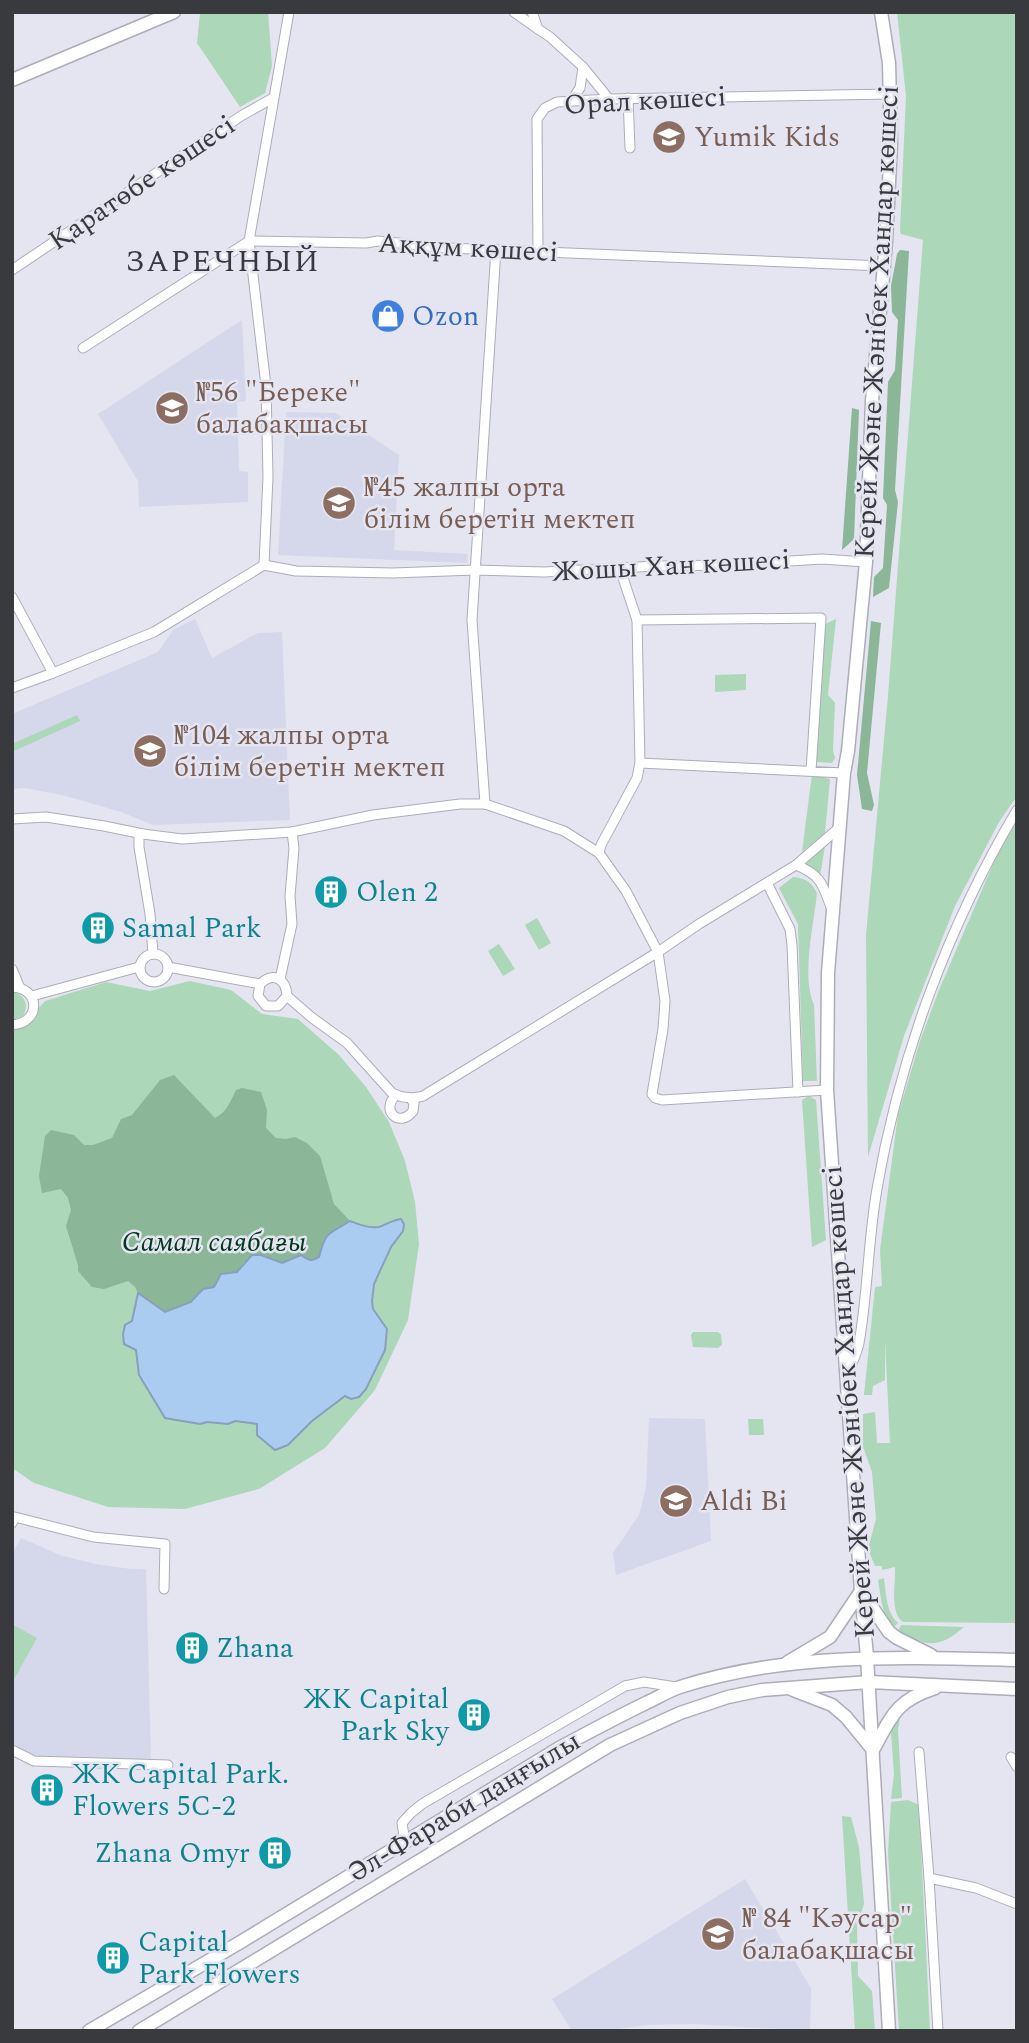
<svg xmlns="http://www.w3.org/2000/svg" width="1029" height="2043" font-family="Spectral,serif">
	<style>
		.built { fill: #d5d8ea }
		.green { fill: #acd7b8 }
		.forest { fill: #8bb698 }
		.water { fill: #aaccf0; stroke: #88a0bb; stroke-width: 2 }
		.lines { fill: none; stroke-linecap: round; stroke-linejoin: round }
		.street-casing { stroke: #acadb8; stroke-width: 11 }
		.secondary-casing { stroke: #acadb8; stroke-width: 15 }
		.street { stroke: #fff; stroke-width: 9 }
		.secondary { stroke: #fff; stroke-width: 12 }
		.labels { text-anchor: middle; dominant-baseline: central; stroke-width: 5; stroke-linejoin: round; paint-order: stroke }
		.street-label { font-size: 28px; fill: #393a3e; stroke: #e4e5f1 }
		.education-label { font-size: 28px; fill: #785e54; stroke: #e4e5f1; text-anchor: start }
		.shop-label { font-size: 28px; fill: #366cbe; stroke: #e4e5f1; text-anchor: start }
		.culture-label { font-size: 28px; fill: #0d838f; stroke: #e4e5f1; text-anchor: start }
		.park-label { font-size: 28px; font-style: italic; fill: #02391c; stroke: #e4e5f1 }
		.neighbourhood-label { font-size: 30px; letter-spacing: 2px; fill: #373841; stroke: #e4e5f1 }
	</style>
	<rect width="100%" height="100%" fill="#e4e5f1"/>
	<!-- built -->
	<g class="built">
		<polygon points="242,320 246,401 237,402 239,471 248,472 248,502 139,507 138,481 98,414"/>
		<polygon points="286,412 336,413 399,455 394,550 468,554 467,563 278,555"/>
		<polygon points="195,619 212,658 258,633 282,632 290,820 153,825 121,812 66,796 25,788 12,789 12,714 158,652 173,630"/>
		<polygon points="649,1418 705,1419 711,1541 616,1575 613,1553 639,1515 646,1487"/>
		<polygon points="21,1538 60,1555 96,1564 131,1569 146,1569 151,1759 92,1764 47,1761 12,1744 12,1554"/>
		<polygon points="745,1879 811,1988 810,2031 694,2024 649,2025 602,2031 572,2031 552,1999"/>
	</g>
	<!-- green -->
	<g class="green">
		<polygon points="268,12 272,66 265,93 240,107 197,43 200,13"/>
		<polygon points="897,12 1017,12 1017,796 999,822 955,906 904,1036 868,1157 866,935 888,696 923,240 901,234 900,231 906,96"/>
		<polygon points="836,619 828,695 835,703 833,751 835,758 832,763 817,762 814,759 825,624"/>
		<polygon points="746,674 746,690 715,692 715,675"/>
		<polygon points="77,715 80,721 12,752 12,744"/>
		<polygon points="812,774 830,779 825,833 802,852"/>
		<path d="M1017,821V1623L903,1622C889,1612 896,1583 895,1567L882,1570V1566H875L868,1549L876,1519L872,1472L863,1447V1414L875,1412L877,1443H890L885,1340V1380L873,1386L872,1395H864L875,1287L882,1286L880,1250L898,1115L920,1041L939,990L997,855Z"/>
		<polygon points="825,846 820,876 803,864"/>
		<path d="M793,877C806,878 811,882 817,893C814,924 801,976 814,1005L817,1081H803L798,924L779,888Z"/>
		<polygon points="537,918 551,943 539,950 525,925"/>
		<polygon points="499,944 515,969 503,976 488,951"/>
		<polygon points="190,981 231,990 262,1014 298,1019 339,1055 366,1087 389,1122 405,1161 415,1202 419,1244 408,1320 375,1390 325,1448 259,1489 185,1509 108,1507 34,1483 12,1468 12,1027 24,1025 45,1001 106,982 150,991"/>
		<path d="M12,992C25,994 29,1005 23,1016L12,1021Z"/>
		<polygon points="809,1096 816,1100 826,1240 812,1247 802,1100"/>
		<polygon points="693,1332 718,1332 721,1334 722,1345 718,1348 693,1347 691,1335"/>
		<polygon points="748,1419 763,1419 764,1435 749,1435"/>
		<path d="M884,1578C886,1594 886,1611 898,1623L892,1629C882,1614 881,1598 878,1580Z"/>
		<polygon points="12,1624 37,1638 12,1683"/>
		<path d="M901,1625L964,1627C938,1650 926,1645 897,1633Z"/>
		<polygon points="896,1716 900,1718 898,1730 902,1798 891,1799 894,1774 891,1732"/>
		<polygon points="908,1800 919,1805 930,2031 899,2031 888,1853 891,1802"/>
		<polygon points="842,1816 851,1817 859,1847 864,1904 857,1925 858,1976 872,1991 875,2031 855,2031"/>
	</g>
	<!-- forest -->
	<g class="forest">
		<polygon points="900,250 909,251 895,490 898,502 889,588 873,597 874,577 883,568 887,505 883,498 888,382 895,370 898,320 892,312 891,286 897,254"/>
		<polygon points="852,408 859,410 854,539 842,550"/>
		<polygon points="871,621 881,623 867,773 874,805 872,811 862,809 857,775"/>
		<path d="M174,1075L215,1118C227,1112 230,1102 236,1090L242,1088L261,1092L267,1110L266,1128L276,1138L286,1139L295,1137L307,1143L320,1156L334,1204L350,1221C328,1234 326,1232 319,1257C308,1264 260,1262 244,1262L237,1272L214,1287L203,1289L191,1302L165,1312L138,1293L135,1287L128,1281L104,1289L92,1287L78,1271V1265L66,1226L71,1210L68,1198L61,1189L42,1193L39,1176L45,1136L51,1130L74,1135L84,1145H93L112,1138L121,1119L132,1115L160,1080Z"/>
	</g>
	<!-- water -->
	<path class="water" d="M401,1219L404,1224L403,1231L391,1247L374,1284L372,1301L373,1309L387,1329L385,1350L366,1389L359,1397L351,1399L345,1396L312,1421L288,1445L275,1450L257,1435V1424L235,1421L228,1424L207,1422L200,1424L165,1418L139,1375L136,1350L124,1344L123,1334L125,1325L132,1321L138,1293L165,1312L191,1302L203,1289L214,1287L221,1274L237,1272L252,1255H261L282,1263L301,1255C308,1260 312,1262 319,1257C326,1230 328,1235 350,1221C358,1224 369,1229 379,1227C386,1225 392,1220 401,1219Z"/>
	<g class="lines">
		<!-- street casing -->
		<g class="street-casing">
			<g id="street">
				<polyline points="514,12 538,29"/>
				<polyline points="532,12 538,29 550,37 583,67 609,99"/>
				<polyline points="628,98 630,148"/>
				<polyline points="571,101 580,88 583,67"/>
				<polyline points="538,251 537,119 545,108 557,102 609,99 891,94"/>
				<polyline points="12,270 241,116 273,98"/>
				<polyline points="83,348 249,241 366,243 378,241 448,248 883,266"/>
				<polyline points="264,565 296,571 393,573 475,570 544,572 656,566 726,565 822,559 866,562"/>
				<polyline points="264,565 268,477 266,386 249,241 289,12"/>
				<polyline points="620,569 637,620"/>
				<polyline points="12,597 53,673"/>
				<polyline points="12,688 53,673 154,632 264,565"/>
				<polyline points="811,771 821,618 637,620 640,763 844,773"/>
				<polyline points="485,804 472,620 496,249"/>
				<polyline points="12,819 46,817 104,826 143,834 182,839 292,832 373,815 460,804 485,804 564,831 599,853 626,891 658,952 699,924 796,865 840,827"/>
				<polyline points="143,834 139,837 139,847 150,914 153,954"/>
				<polyline points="599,853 601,845 637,778 640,763"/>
				<path d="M796,865C822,875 823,886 832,910"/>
				<polyline points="767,883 790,929 792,945 798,1092"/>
				<circle cx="154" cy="968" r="14"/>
				<path d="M168,967L260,984C274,971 286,979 287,996L311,1017L347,1043L392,1093C401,1098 414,1099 423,1096L658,952L665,1001L663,1029L652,1094L655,1098L662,1100L827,1090"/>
				<polyline points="12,969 20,988"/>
				<polyline points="280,979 292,924 290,896 294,848 292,832"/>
				<polyline points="260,984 258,996 266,1006 278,1006 287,996"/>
				<path d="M12,987C41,988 41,1023 12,1025"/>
				<polyline points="32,996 139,967"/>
				<path d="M396,1095C380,1110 399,1129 413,1111L414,1103L410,1098"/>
				<path d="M848,1373C852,1363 857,1353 859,1343C868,1292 868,1240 877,1189C900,1056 948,926 1017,810"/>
				<polyline points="12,1523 15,1517 93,1537 165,1544 164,1589"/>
				<polyline points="12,1750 34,1761 168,1765"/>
				<polyline points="919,1752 929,1878 938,2031"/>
				<polyline points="1011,1757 1017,1767"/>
				<polyline points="405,1842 402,1823 411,1813 422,1804 625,1686 644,1682 676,1687"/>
				<polyline points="929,1878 976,1888 1017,1904"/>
			</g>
		</g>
		<!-- secondary casing -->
		<g class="secondary-casing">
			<g id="secondary">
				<polyline points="881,12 889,63 891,143 886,242 872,401 866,562 848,751 844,773 828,973 827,1090 861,1591 867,1657 889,2031"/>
				<polyline points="12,80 174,12"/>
				<polyline points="863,1594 889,1632 897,1638 931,1655"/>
				<polyline points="788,1662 830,1637 861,1591"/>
				<path d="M793,1690L832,1705L846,1717L873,1750C892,1716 895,1701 935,1688"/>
				<path d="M89,2031L239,1943L561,1747C589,1732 617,1717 646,1703C657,1698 668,1691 680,1687C789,1652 903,1657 1017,1660"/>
				<polyline points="139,2031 610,1745 680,1713 728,1697 762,1690 869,1682 1017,1689"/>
			</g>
		</g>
		<!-- street -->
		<use href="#street" class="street"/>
		<!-- secondary -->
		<use href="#secondary" class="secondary"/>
	</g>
	<!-- icons -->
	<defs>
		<g id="school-disc" transform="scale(1.75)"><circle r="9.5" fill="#8d6e63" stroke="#e4e5f1"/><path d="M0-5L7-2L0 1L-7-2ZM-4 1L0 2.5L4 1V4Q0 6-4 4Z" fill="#fff"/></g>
		<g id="shop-disc" transform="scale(1.75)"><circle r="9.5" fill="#3f7fe0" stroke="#e4e5f1"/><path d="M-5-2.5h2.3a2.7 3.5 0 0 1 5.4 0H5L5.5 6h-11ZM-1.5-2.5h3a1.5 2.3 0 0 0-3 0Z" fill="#fff"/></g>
		<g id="building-disc" transform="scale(1.75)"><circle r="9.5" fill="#0f9aa8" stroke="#e4e5f1"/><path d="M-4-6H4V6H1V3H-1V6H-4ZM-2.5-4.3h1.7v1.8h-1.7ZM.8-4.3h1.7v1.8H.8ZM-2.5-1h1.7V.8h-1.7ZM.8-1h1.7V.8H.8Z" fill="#fff"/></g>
	</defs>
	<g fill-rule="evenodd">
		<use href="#school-disc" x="669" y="137"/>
		<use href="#shop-disc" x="388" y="316"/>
		<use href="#school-disc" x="172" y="408"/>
		<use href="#school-disc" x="339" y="503"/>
		<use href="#school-disc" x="150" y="751"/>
		<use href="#building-disc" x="331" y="892"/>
		<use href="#building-disc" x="98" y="928"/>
		<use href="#school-disc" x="676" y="1501"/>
		<use href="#building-disc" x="192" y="1648"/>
		<use href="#building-disc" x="474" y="1715"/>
		<use href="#building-disc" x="47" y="1790"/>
		<use href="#building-disc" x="275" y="1853"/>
		<use href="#school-disc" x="718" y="1934"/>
		<use href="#building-disc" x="113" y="1958"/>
	</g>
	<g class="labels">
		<!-- street labels -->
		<g class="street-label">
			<text transform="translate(645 101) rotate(-3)">Орал көшесі</text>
			<text transform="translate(142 183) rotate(-34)">Қаратөбе көшесі</text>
			<text transform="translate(468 248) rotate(3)">Аққұм көшесі</text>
			<text transform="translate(877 322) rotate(-87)">Керей Және Жәнібек Хандар көшесі</text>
			<text transform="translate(671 566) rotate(-3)">Жошы Хан көшесі</text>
			<text transform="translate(849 1402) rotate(-94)">Керей Және Жәнібек Хандар көшесі</text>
			<text transform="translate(464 1807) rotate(-31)">Әл-Фараби даңғылы</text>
		</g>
		<!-- education labels -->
		<g class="education-label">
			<text x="694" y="137">Yumik Kids</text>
			<text x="196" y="392">№56 "Береке"<tspan x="196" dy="32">балабақшасы</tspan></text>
			<text x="364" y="487">№45 жалпы орта<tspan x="364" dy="32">білім беретін мектеп</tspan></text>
			<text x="174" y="735">№104 жалпы орта<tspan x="174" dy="32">білім беретін мектеп</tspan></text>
			<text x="700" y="1501">Aldi Bi</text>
			<text x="742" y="1918">№ 84 "Кәусар"<tspan x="742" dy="32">балабақшасы</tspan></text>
		</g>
		<!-- shop labels -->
		<g class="shop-label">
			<text x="412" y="316">Ozon</text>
		</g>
		<!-- culture labels -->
		<g class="culture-label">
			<text x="356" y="892">Olen 2</text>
			<text x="122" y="928">Samal Park</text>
			<text x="216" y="1648">Zhana</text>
			<text x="449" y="1699" text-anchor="end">ЖК Capital<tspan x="449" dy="32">Park Sky</tspan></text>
			<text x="72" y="1774">ЖК Capital Park.<tspan x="72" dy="32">Flowers 5C-2</tspan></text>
			<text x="250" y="1853" text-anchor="end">Zhana Omyr</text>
			<text x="138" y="1942">Capital<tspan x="138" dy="32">Park Flowers</tspan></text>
		</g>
		<!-- park labels -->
		<g class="park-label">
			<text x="214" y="1242">Самал саябағы</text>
		</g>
		<!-- neighbourhood labels -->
		<g class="neighbourhood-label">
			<text x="223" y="262">ЗАРЕЧНЫЙ</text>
		</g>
	</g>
	<!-- border -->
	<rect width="1029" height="2043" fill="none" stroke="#393a3e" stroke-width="28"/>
</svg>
